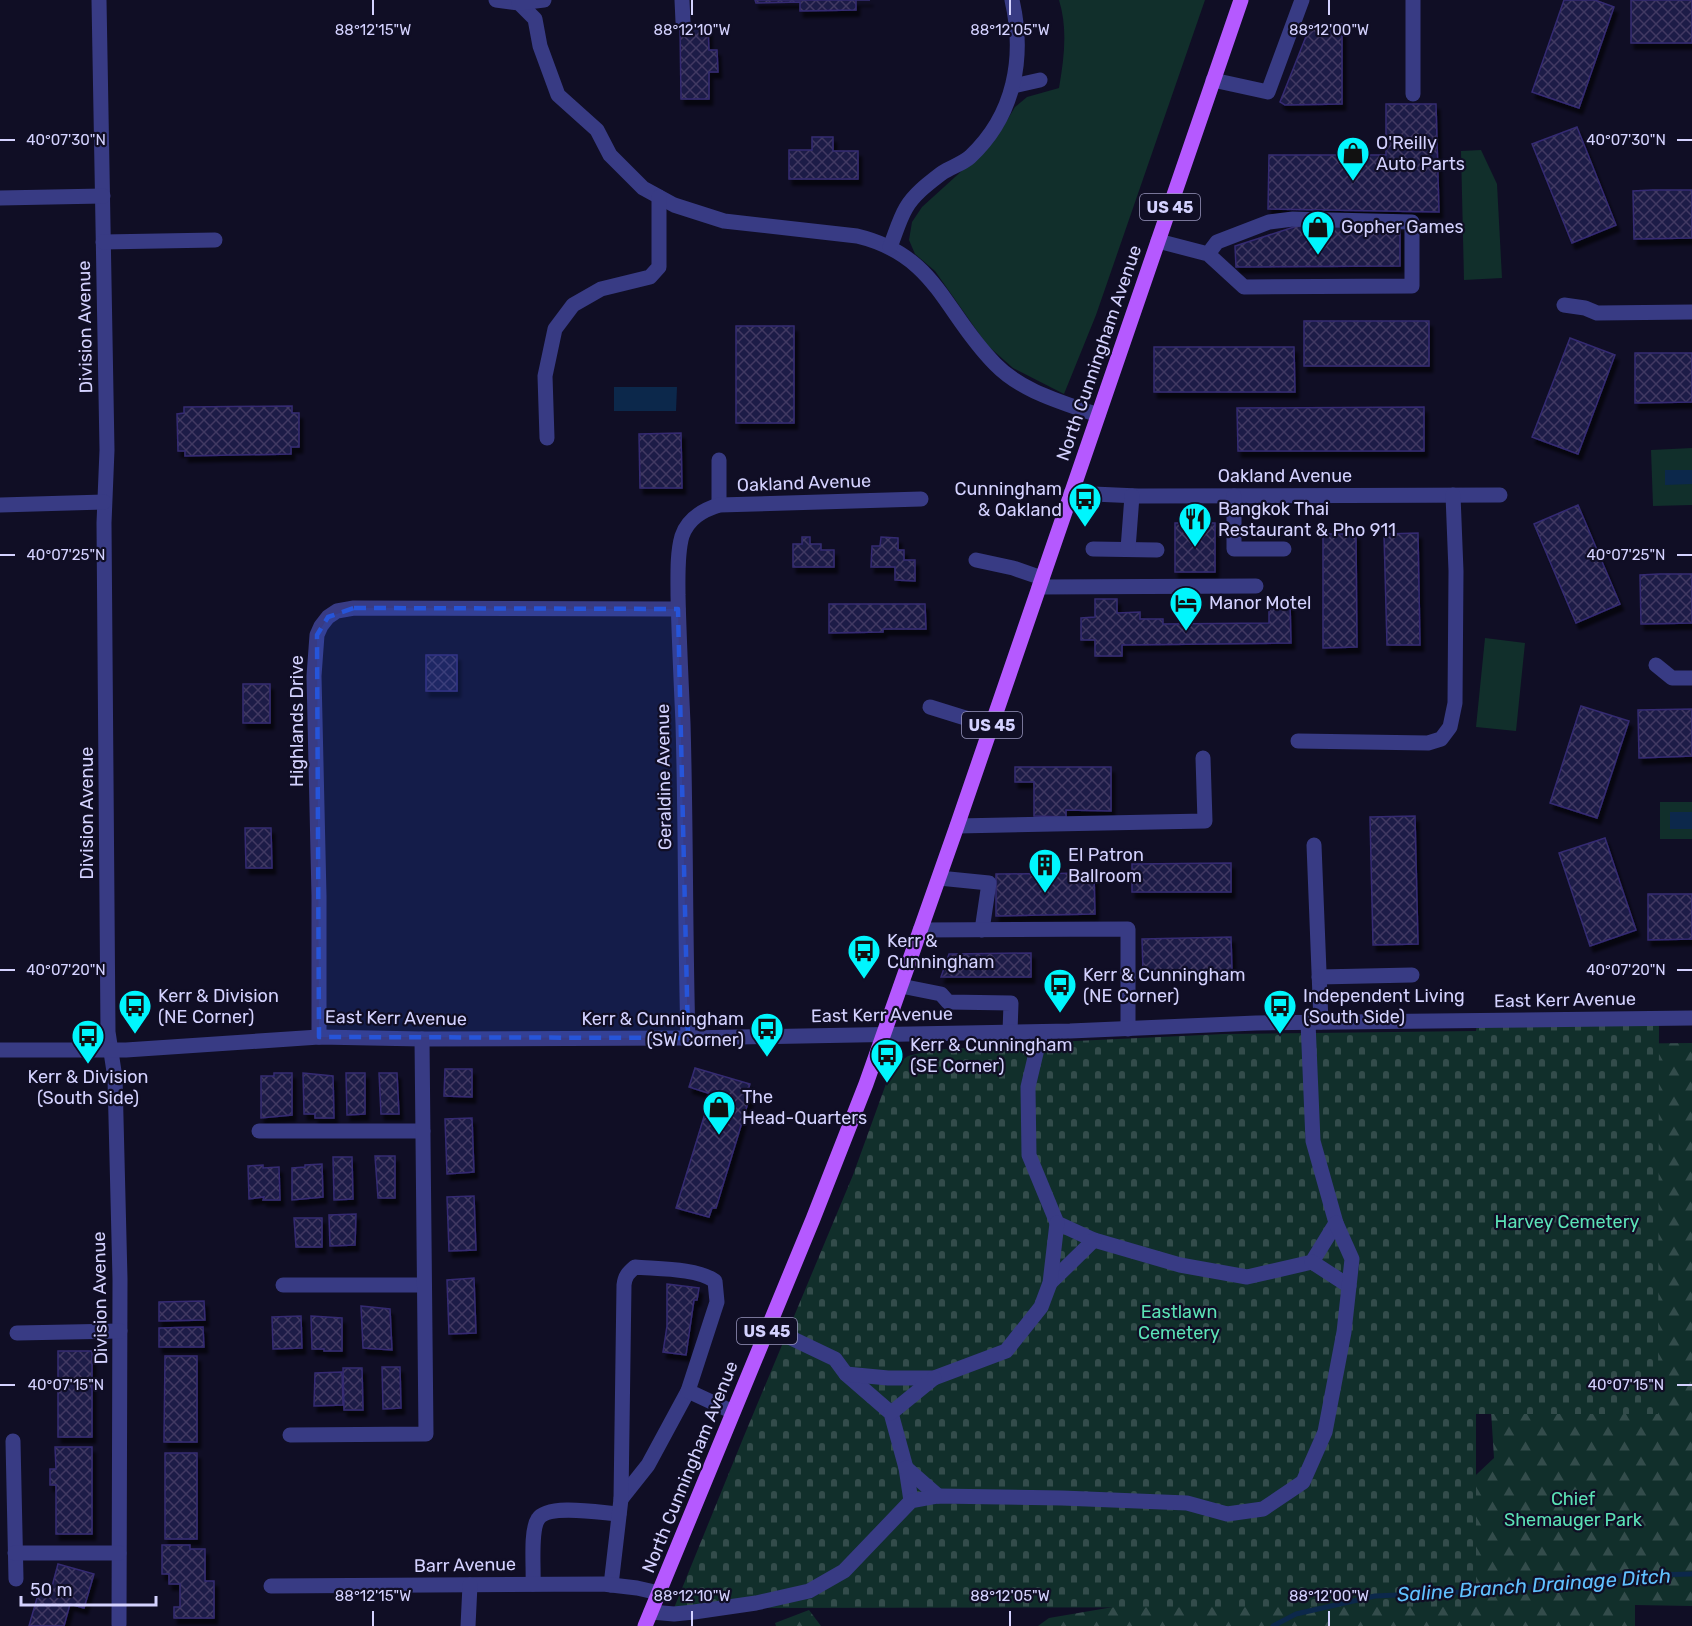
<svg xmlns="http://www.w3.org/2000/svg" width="1692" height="1626" font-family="Rubik,sans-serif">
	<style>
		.green { fill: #112f2b }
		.forest { fill: url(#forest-firs) }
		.cemetery { fill: url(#cemetery-stones) }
		.water { fill: #0c284b }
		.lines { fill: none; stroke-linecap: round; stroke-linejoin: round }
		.stream { stroke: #0c284b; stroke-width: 5 }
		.building { fill: url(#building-cross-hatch); stroke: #342b72; stroke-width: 1.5; filter: url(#shadow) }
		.minor { stroke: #383b84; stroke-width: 15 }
		.major { stroke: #b559ff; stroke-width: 15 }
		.marked { fill: #2655da; fill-opacity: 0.2; stroke: #2655da; stroke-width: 4.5; stroke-dasharray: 12 8; stroke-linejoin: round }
		.ticks { fill: none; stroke: #d4d2ff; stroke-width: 2 }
		.labels { text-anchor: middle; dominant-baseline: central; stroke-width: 4.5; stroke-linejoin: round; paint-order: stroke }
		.shield { fill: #100e25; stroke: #9997be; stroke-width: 1.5 }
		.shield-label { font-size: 16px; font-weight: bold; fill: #d4d2ff }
		.poi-label { font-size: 18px; fill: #d4d2ff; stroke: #100e25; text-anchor: start }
		.street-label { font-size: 18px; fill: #d4d2ff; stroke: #100e25 }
		.park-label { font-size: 18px; fill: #5be2b6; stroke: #100e25 }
		.water-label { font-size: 20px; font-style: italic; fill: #60c1ff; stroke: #100e25 }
		.ticks-label { font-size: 15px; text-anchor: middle; fill: #d4d2ff; stroke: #100e25; stroke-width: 4.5; stroke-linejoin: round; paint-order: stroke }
	</style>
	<defs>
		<pattern id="forest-firs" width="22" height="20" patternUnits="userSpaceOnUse" patternTransform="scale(1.5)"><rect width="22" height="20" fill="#112f2b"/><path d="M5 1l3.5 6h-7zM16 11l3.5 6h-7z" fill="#334c4b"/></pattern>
		<pattern id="cemetery-stones" width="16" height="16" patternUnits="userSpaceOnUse" patternTransform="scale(1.5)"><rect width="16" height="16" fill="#112f2b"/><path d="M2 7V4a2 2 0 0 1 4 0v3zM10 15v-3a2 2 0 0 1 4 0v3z" fill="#334c4b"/></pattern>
		<pattern id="building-cross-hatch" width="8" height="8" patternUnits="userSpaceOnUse" patternTransform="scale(1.5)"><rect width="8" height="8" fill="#1f1a46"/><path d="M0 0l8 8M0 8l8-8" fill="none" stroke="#3f3a62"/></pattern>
		<filter id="shadow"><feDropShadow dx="3.5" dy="6" stdDeviation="1.5" flood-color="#0009"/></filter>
	</defs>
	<rect width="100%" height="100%" fill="#100e25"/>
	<!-- green -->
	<g class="green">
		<path d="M1059,0H1205L1096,315L1064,394L1013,368L987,345L935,271L915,254L909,240L912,222L922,207L987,148L1000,132L1015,107L1027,97L1059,88C1064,59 1068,29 1059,0Z"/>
		<polygon points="1481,150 1497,184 1502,278 1464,280 1461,151"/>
		<polygon points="1692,448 1692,505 1653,506 1651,450"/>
		<polygon points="1485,638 1525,643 1516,731 1476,727"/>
		<rect x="1660" y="802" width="32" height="37"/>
	</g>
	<!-- forest -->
	<g class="forest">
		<polygon points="1692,1043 1692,1606 1635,1605 1635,1626 1038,1626 1049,1618 1271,1580 1428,1520 1494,1458 1489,1380 1502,1045"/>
		<polygon points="809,1610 821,1626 776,1626 775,1623"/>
	</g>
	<!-- cemetery -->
	<polygon class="cemetery" points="1659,1018 1658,1414 1476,1414 1476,1607 674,1608 744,1436 853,1175 887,1081 897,1064 908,1056 931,1050 1075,1041 1224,1034 1476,1031 1477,1021"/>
	<!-- water -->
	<g class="water">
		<polygon points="614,387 677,387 676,411 614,411"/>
		<polygon points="1665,470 1692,470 1692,484 1665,485"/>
		<rect x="1670" y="812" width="22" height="17"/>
	</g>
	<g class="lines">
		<!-- stream -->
		<polyline class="stream" points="1273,1626 1296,1614 1375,1596 1507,1590 1611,1576 1692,1574"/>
	</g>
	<!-- building -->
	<g class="building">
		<polygon points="755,0 870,0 856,0 856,10 800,11 800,2 756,3"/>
		<polygon points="1564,0 1595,0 1614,7 1579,108 1532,92"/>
		<rect x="1631" y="0" width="61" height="43"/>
		<polygon points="1311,24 1342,24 1342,104 1285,105 1280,102"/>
		<polygon points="680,26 708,26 709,50 717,50 718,72 709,72 709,99 681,99"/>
		<polygon points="1386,104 1436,104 1439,212 1268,209 1269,155 1386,155"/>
		<polygon points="1577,127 1616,225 1572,243 1532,144"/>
		<polygon points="812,137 833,137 833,151 858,151 858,179 789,179 789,150 812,150"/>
		<polygon points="1652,190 1692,190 1692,238 1634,239 1633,191"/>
		<polygon points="1297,226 1400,226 1400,266 1236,267 1235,246"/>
		<rect x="1304" y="321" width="125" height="45"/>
		<rect x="736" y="326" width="58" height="97"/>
		<polygon points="1570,338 1615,355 1578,454 1532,437"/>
		<polygon points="1154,347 1294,347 1295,392 1154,392"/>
		<polygon points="1635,353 1692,353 1692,402 1635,403"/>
		<polygon points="292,406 292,413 299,413 299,447 291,447 291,454 185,456 185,451 178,451 177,414 184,413 184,407"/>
		<polygon points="1424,407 1424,451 1238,451 1237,408"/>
		<polygon points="681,433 682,488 640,488 639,434"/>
		<polygon points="1578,505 1620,604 1576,623 1534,524"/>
		<rect x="1175" y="523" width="40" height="49"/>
		<polygon points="1418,533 1420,645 1387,645 1384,534"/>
		<polygon points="1323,534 1356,534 1357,647 1323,648"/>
		<polygon points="802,537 810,537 810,544 821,544 821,550 834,550 834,567 793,567 793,544 802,544"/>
		<polygon points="881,537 898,538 898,550 904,550 904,560 915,560 915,581 895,580 895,567 871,567 872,546 880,546"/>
		<polygon points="1659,574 1692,574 1692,623 1641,624 1640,575"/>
		<polygon points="1095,599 1117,599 1117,613 1140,612 1140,619 1163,619 1163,624 1269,623 1269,602 1290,602 1291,643 1122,645 1122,656 1095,656 1095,640 1081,640 1081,618 1095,617"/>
		<polygon points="829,604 925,604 926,629 883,629 883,632 829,633"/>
		<rect x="426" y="655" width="31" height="36"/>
		<rect x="243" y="684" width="27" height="39"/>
		<polygon points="1581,706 1629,721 1597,818 1550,803"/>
		<polygon points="1692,709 1692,756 1639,758 1638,710"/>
		<polygon points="1015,767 1111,767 1111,811 1066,810 1066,817 1034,816 1034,782 1015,782"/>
		<polygon points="1415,816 1418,944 1373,945 1370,817"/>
		<polygon points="245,828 271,828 272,868 246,868"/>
		<polygon points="1605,838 1636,930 1590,946 1559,853"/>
		<polygon points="1231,863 1231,892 1132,892 1132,864"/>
		<polygon points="1094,873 1095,914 996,916 996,874"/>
		<polygon points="1648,894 1692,894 1692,939 1648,940"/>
		<polygon points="1231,937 1232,971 1143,972 1142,939"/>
		<polygon points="1031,953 1031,977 941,977 949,954"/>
		<polygon points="695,1068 750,1084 747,1094 750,1096 716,1208 712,1208 709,1217 676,1208 711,1094 689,1087"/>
		<polygon points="445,1069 472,1069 472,1097 444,1096"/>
		<polygon points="274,1073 292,1073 292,1115 261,1118 261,1076 274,1076"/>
		<polygon points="303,1073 333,1076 334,1118 315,1118 315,1114 304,1114"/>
		<polygon points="346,1073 365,1073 365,1114 347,1115"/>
		<polygon points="379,1073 397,1073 399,1114 381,1114"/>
		<polygon points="472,1118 474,1172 447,1174 445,1119"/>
		<polygon points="375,1156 395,1156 395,1198 378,1198"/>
		<polygon points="333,1157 352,1157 353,1199 334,1200"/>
		<polygon points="322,1164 323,1197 292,1200 292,1168 305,1167 305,1165"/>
		<polygon points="263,1165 263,1168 279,1167 280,1200 263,1200 264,1197 249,1199 248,1166"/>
		<polygon points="474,1196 476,1250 449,1251 447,1197"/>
		<polygon points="356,1214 355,1245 330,1246 329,1215"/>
		<polygon points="294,1218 322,1218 322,1247 296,1247"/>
		<polygon points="474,1278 476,1333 449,1334 447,1280"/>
		<polygon points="667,1284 699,1288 697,1300 694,1300 686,1355 663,1352 667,1326"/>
		<polygon points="204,1301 205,1320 159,1321 159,1302"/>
		<polygon points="361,1306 390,1309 392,1350 363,1348"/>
		<polygon points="301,1316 302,1348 273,1349 272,1317"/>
		<polygon points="311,1316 342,1318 342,1351 324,1351 324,1349 312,1349"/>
		<polygon points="203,1327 204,1347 159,1347 159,1328"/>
		<rect x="58" y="1351" width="34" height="86"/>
		<polygon points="165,1356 197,1356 197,1442 164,1442"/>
		<polygon points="382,1367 400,1367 401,1408 383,1409"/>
		<polygon points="343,1368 362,1368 363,1410 344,1410"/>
		<polygon points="342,1372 343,1405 314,1406 315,1373"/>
		<polygon points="55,1447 92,1447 92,1534 56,1534 56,1485 50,1485 50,1469 56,1469"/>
		<rect x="165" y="1453" width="32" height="86"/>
		<polygon points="162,1545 190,1545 190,1549 205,1549 205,1581 214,1581 214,1618 174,1618 174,1607 180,1607 180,1584 169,1584 169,1574 162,1574"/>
		<polygon points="58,1564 94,1574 84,1608 70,1604 64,1626 29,1626 39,1591 50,1594"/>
	</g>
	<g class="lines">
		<!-- minor -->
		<g class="minor">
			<polyline points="99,0 107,450 104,523 108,1032 115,1078 120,1279 119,1624"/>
			<path d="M496,0L519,3L535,19L540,46L558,95L597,130L610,155L643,188L674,205L724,221L857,236C937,255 944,313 995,364C1022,392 1062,402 1098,415"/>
			<polyline points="682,0 683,22"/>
			<polyline points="1413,0 1413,94"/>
			<polyline points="519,3 544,0"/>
			<polyline points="1213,80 1268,92 1302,0"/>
			<polyline points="1013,86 1040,80"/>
			<polyline points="0,198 103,196"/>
			<polyline points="1158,241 1208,254 1244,287 1412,286 1412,222 1293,219 1269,222 1217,242 1208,254"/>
			<polyline points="103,242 215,240"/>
			<path d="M890,247C895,235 899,220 906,208C914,194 929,183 942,173C951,167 962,164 970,157C1015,115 1025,57 1012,0"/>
			<polyline points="1564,305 1585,308 1597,313 1692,312"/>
			<polyline points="547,438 545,376 555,329 573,305 601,289 650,277 659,267 659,197"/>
			<polyline points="719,460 719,505"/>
			<polyline points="1071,493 1138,496 1500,495"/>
			<polyline points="1234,496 1234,549 1284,549"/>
			<polyline points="0,505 104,502"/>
			<polyline points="1093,549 1157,550"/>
			<polyline points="1128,549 1132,496"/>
			<polyline points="976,560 1013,568 1042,578"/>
			<polyline points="1039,587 1256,586"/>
			<polyline points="1656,665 1672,678 1692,678"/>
			<polyline points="930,707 991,726"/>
			<polyline points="1298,741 1428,743 1441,739 1450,727 1455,703 1456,571 1453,495"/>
			<polyline points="957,826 1205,821 1203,758"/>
			<polyline points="1314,845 1321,1022"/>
			<polyline points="939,878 989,883 982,930"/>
			<polyline points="920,930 1128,929 1128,1029"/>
			<polyline points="1319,977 1412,975"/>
			<polyline points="901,986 941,994 948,1002 1011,1003 1010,1032"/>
			<polyline points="1041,1032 1028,1087 1029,1155 1057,1223 1094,1240 1180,1265 1247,1277 1312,1262 1336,1223 1313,1141 1308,1022"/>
			<polyline points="319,1037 319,896 314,676 317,635 321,626 328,617 337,611 354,608 678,609"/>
			<path d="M688,1038C685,933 686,828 683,723C681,680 679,637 678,595C678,576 677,553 682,536C688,518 703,510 719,505L921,499"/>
			<polyline points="0,1050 126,1050 319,1037 422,1039 688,1038 1070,1031 1256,1023 1692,1018"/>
			<polyline points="259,1131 423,1131"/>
			<polyline points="1312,1262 1349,1286"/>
			<polyline points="1050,1283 1094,1240"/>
			<polyline points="283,1285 424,1285"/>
			<polyline points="768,1327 835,1359 846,1374 891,1413 906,1468 911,1501"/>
			<polyline points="17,1333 120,1331"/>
			<polyline points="846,1374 888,1378 934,1378 1006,1351 1041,1307 1050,1283 1057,1223"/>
			<polyline points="891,1413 934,1378"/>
			<polyline points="290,1435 426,1434 422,1039"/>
			<polyline points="13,1441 16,1579"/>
			<polyline points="906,1468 938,1496"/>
			<polyline points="621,1499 648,1465 688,1391"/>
			<polyline points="15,1553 119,1553"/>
			<path d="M533,1584C534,1568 530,1531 538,1519C548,1503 602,1513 619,1514"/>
			<path d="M611,1585L621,1499L624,1285C625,1276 628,1273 635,1267C658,1269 697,1268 715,1281L717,1302L688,1391L733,1412"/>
			<polyline points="271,1586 603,1584 637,1588 659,1593"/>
			<polyline points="651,1612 674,1614 694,1612 756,1603 809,1591 844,1571 911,1501 938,1496 1062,1498 1187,1503 1227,1514 1263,1509 1303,1482 1325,1432 1344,1332 1352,1259 1336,1223"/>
			<polyline points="468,1626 470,1585"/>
		</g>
		<!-- major -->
		<polyline class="major" points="645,1626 813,1219 866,1084 957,826 1241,0"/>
	</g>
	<!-- marked area -->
	<path class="marked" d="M354,608L678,609L688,1038L319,1037L317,635L328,617Z"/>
	<!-- ticks -->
	<path class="ticks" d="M373,0V15M692,0V15M1010,0V15M1329,0V15M0,140H15M1677,140H1692M0,555H15M1677,555H1692M0,970H15M1677,970H1692M0,1385H15M1677,1385H1692M373,1611V1626M692,1611V1626M1010,1611V1626M1329,1611V1626"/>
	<!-- icons -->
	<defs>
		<g id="shop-pin" transform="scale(1.725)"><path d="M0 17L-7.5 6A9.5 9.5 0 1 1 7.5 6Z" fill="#00f6fd" stroke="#100e25"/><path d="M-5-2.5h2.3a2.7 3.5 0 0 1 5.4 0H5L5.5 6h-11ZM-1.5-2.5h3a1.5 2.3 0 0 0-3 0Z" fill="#111"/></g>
		<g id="bus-pin" transform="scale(1.725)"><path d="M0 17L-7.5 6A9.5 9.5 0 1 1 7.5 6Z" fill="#00f6fd" stroke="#100e25"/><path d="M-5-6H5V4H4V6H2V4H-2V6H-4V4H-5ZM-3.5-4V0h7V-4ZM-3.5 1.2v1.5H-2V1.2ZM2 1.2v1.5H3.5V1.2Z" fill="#111"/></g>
		<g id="restaurant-pin" transform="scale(1.725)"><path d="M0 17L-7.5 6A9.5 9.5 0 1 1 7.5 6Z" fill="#00f6fd" stroke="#100e25"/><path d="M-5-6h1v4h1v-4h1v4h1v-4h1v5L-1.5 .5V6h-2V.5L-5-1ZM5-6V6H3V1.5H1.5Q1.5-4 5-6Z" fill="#111"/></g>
		<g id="hotel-pin" transform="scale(1.725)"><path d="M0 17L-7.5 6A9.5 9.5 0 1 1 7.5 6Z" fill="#00f6fd" stroke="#100e25"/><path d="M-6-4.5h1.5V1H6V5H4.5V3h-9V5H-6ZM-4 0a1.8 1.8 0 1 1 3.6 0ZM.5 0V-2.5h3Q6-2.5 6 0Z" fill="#111"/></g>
		<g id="building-pin" transform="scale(1.725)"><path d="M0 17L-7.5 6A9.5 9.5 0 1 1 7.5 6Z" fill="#00f6fd" stroke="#100e25"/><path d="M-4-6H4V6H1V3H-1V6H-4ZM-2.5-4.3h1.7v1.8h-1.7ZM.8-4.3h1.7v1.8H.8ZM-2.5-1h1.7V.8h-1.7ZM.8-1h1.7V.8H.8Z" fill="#111"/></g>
	</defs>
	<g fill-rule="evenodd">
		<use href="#shop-pin" x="1353" y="153"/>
		<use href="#shop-pin" x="1318" y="227"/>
		<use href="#bus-pin" x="1085" y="499"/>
		<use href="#restaurant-pin" x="1195" y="519"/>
		<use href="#hotel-pin" x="1186" y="603"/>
		<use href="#building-pin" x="1045" y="865"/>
		<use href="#bus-pin" x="864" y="951"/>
		<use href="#bus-pin" x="1060" y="985"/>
		<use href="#bus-pin" x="135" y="1006"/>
		<use href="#bus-pin" x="1280" y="1006"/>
		<use href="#bus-pin" x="767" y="1029"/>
		<use href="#bus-pin" x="88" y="1036"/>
		<use href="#bus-pin" x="887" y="1055"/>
		<use href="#shop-pin" x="719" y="1107"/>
	</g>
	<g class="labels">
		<!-- shield labels -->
		<g class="shield">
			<rect x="1140" y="194" width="60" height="26" rx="4.5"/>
			<rect x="962" y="712" width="60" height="26" rx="4.5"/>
			<rect x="737" y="1318" width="60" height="26" rx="4.5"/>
		</g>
		<g class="shield-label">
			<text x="1170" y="207">US 45</text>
			<text x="992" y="725">US 45</text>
			<text x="767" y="1331">US 45</text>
		</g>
		<!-- poi labels -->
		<g class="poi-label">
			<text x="1376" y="143">O'Reilly<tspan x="1376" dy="21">Auto Parts</tspan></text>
			<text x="1341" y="227">Gopher Games</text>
			<text x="1062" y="489" text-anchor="end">Cunningham<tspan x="1062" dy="21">&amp; Oakland</tspan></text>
			<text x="1218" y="509">Bangkok Thai<tspan x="1218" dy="21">Restaurant &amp; Pho 911</tspan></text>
			<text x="1209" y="603">Manor Motel</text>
			<text x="1068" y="855">El Patron<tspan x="1068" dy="21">Ballroom</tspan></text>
			<text x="887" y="941">Kerr &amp;<tspan x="887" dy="21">Cunningham</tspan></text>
			<text x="1083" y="975">Kerr &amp; Cunningham<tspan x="1083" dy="21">(NE Corner)</tspan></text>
			<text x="158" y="996">Kerr &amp; Division<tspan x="158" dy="21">(NE Corner)</tspan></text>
			<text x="1303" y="996">Independent Living<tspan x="1303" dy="21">(South Side)</tspan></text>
			<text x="744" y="1019" text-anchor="end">Kerr &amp; Cunningham<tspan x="744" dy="21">(SW Corner)</tspan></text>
			<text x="910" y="1045">Kerr &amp; Cunningham<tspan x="910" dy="21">(SE Corner)</tspan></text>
			<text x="88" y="1077" text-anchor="middle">Kerr &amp; Division<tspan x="88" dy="21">(South Side)</tspan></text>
			<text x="742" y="1097">The<tspan x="742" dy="21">Head-Quarters</tspan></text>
		</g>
		<!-- street labels -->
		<g class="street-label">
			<text transform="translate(85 327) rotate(-91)">Division Avenue</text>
			<text transform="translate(1099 353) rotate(-71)">North Cunningham Avenue</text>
			<text x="1285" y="476">Oakland Avenue</text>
			<text transform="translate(804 483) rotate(-2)">Oakland Avenue</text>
			<text transform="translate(297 721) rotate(-90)">Highlands Drive</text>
			<text transform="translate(664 777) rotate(-91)">Geraldine Avenue</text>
			<text transform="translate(87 813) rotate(-90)">Division Avenue</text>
			<text transform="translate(1565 1000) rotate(-1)">East Kerr Avenue</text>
			<text transform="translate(882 1015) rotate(-1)">East Kerr Avenue</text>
			<text transform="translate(396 1018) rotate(1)">East Kerr Avenue</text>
			<text transform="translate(100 1298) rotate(-91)">Division Avenue</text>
			<text transform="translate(690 1467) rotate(-68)">North Cunningham Avenue</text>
			<text transform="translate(465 1565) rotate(-1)">Barr Avenue</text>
		</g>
		<!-- park labels -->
		<g class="park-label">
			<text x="1567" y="1222">Harvey Cemetery</text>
			<text x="1179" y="1312">Eastlawn<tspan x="1179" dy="21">Cemetery</tspan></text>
			<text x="1573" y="1499">Chief<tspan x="1573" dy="21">Shemauger Park</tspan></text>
		</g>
		<!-- water labels -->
		<g class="water-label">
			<text transform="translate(1534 1585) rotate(-4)">Saline Branch Drainage Ditch</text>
		</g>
	</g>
	<g class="ticks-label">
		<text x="373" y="35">88°12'15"W</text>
		<text x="692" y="35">88°12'10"W</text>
		<text x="1010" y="35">88°12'05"W</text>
		<text x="1329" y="35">88°12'00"W</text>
		<text x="66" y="145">40°07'30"N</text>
		<text x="1626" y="145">40°07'30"N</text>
		<text x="66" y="560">40°07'25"N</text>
		<text x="1626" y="560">40°07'25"N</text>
		<text x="66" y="975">40°07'20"N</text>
		<text x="1626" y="975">40°07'20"N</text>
		<text x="66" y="1390">40°07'15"N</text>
		<text x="1626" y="1390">40°07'15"N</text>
		<text x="373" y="1601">88°12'15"W</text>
		<text x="692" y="1601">88°12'10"W</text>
		<text x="1010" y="1601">88°12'05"W</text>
		<text x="1329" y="1601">88°12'00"W</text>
	</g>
	<!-- scale -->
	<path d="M21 1596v9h135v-9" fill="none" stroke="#d4d2ff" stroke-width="3"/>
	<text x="30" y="1596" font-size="18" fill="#d4d2ff" stroke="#100e25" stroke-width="4.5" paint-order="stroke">50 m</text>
</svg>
